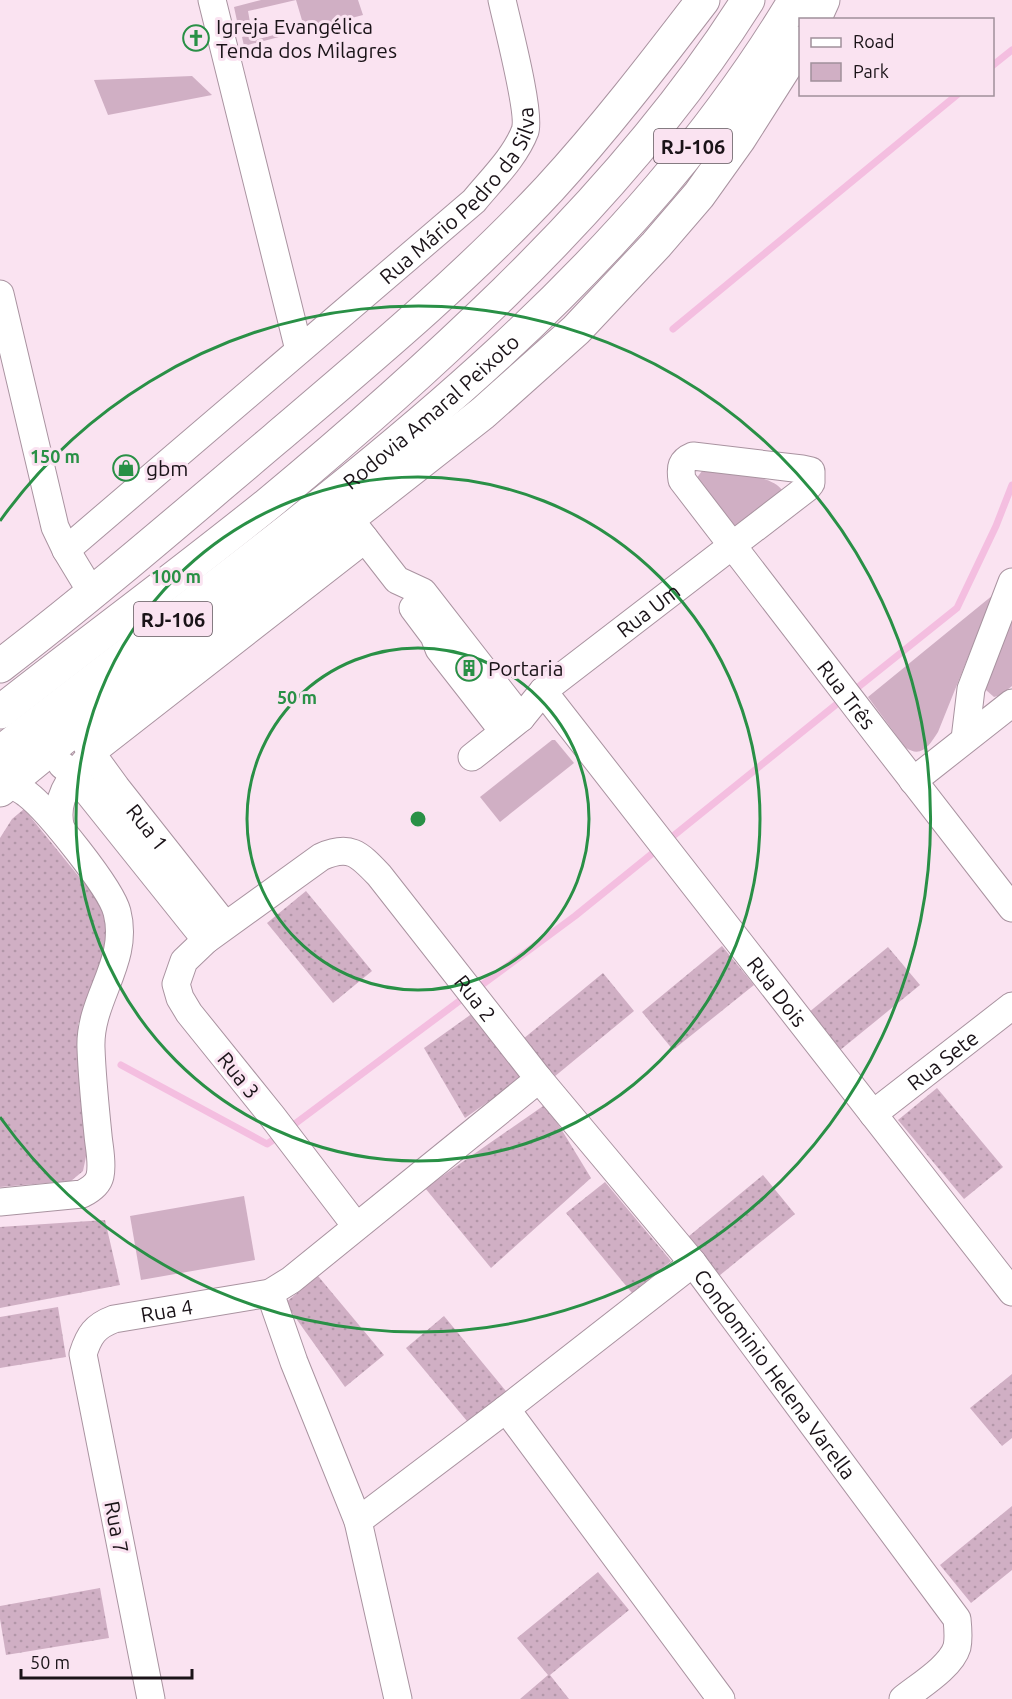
<svg xmlns="http://www.w3.org/2000/svg" width="1012" height="1699" font-family="Ubuntu,sans-serif">
	<style>
		.grass { fill: url(#grass-dots) }
		.green { fill: #d0afc4 }
		.lines { fill: none; stroke-linecap: round; stroke-linejoin: round }
		.stream { stroke: #f4bee0; stroke-width: 7 }
		.minor-casing { stroke: #a993a0; stroke-width: 29 }
		.trunk-casing { stroke: #a993a0; stroke-width: 35 }
		.minor { stroke: #fff; stroke-width: 27 }
		.trunk { stroke: #fff; stroke-width: 33 }
		.ring { fill: none; stroke: #299046; stroke-width: 3 }
		.labels { text-anchor: middle; dominant-baseline: central; stroke-width: 6; stroke-linejoin: round; paint-order: stroke }
		.shield { fill: #fae3f1; stroke: #5d5159; stroke-width: 1.5 }
		.shield-label { font-size: 20px; font-weight: bold; fill: #1a1318 }
		.poi-label { font-size: 21px; fill: #1a1318; stroke: #fae3f1; text-anchor: start }
		.street-label { font-size: 21px; fill: #1a1318; stroke: #fae3f1 }
		.centre { fill: #299046; stroke: #fae3f1; stroke-width: 3 }
		.ring-label { font-size: 18px; text-anchor: middle; font-weight: bold; fill: #299046; stroke: #fae3f1; stroke-width: 6; stroke-linejoin: round; paint-order: stroke }
	</style>
	<defs>
		<pattern id="grass-dots" width="8" height="8" patternUnits="userSpaceOnUse" patternTransform="scale(1.5)"><rect width="8" height="8" fill="#d0afc4"/><path d="M2 2h.1M6 6h.1" fill="none" stroke="#b296a8" stroke-width="1.8" stroke-linecap="round"/></pattern>
	</defs>
	<rect width="100%" height="100%" fill="#fae3f1"/>
	<!-- grass -->
	<g class="grass">
		<polygon points="24,809 97,899 104,910 110,932 94,990 78,1024 87,1152 83,1171 71,1181 0,1187 0,838 12,819"/>
		<polygon points="306,891 372,971 333,1003 267,923"/>
		<polygon points="722,946 754,985 673,1050 642,1012"/>
		<polygon points="888,947 920,985 839,1051 808,1013"/>
		<polygon points="603,973 634,1011 554,1077 523,1039"/>
		<polygon points="473,1013 526,1075 465,1118 424,1048"/>
		<polygon points="937,1088 1003,1167 964,1199 898,1120"/>
		<polygon points="546,1104 591,1178 491,1268 425,1188"/>
		<polygon points="763,1175 795,1214 714,1280 683,1241"/>
		<polygon points="605,1182 671,1261 632,1293 566,1213"/>
		<polygon points="105,1220 120,1285 0,1308 0,1227"/>
		<polygon points="318,1276 384,1355 345,1387 285,1303"/>
		<polygon points="58,1307 66,1357 0,1368 0,1317"/>
		<polygon points="444,1316 510,1396 472,1427 406,1348"/>
		<polygon points="1012,1374 1012,1438 1002,1446 970,1408"/>
		<polygon points="1012,1506 1012,1570 971,1603 940,1565"/>
		<polygon points="598,1572 629,1610 550,1675 569,1699 520,1699 548,1675 517,1638"/>
		<polygon points="100,1588 109,1638 6,1655 0,1619 0,1606"/>
	</g>
	<!-- green -->
	<g class="green">
		<polygon points="261,0 358,0 363,15 244,46 242,37 254,34 255,40 304,27 296,0 248,11 251,28 239,30 234,7"/>
		<polygon points="192,76 212,95 108,115 94,80"/>
		<path d="M708,469C726,471 772,475 782,490L779,495L736,526L730,525L696,479L702,471Z"/>
		<path d="M993,595L938,732C929,746 921,759 905,747L868,697Z"/>
		<polygon points="1012,615 1012,686 1001,695 994,697 986,690 986,684"/>
		<polygon points="552,740 555,740 574,763 500,822 480,797"/>
		<polygon points="244,1196 255,1260 141,1280 130,1216"/>
	</g>
	<g class="lines">
		<!-- stream -->
		<g class="stream">
			<polyline points="992,66 1012,50"/>
			<polyline points="673,329 958,94"/>
			<polyline points="852,692 957,608 996,526 1012,485"/>
			<polyline points="667,841 843,699"/>
			<polyline points="475,990 575,916 659,848"/>
			<polyline points="121,1065 267,1144 279,1136"/>
			<polyline points="288,1129 466,996"/>
		</g>
		<!-- minor casing -->
		<g class="minor-casing">
			<g id="minor">
				<polyline points="212,0 299,350"/>
				<polyline points="0,294 55,527 66,550 92,593"/>
				<polyline points="355,526 397,580 423,592 521,718"/>
				<path id="s1" d="M66,550L474,201C492,179 515,157 525,131C531,114 507,23 502,0"/>
				<polyline points="413,608 434,636 439,649 503,731"/>
				<path id="s2" d="M543,691L1012,1292"/>
				<polyline points="965,739 971,689 1012,582"/>
				<path id="s3" d="M84,740L92,754L116,787L225,925"/>
				<path id="s4" d="M472,757L521,718L543,691L807,488L811,483V471L802,469L693,456C681,461 680,467 682,480C792,623 901,766 1012,908"/>
				<polyline points="62,765 74,775 206,940"/>
				<polyline points="913,781 1012,703"/>
				<path d="M61,829C51,795 79,767 101,745L365,539"/>
				<path id="s5" d="M873,1114L1012,1006"/>
				<path d="M0,1202L82,1194C90,1190 98,1185 100,1176C103,1163 99,1147 98,1135C95,1106 92,1077 91,1048C89,999 130,962 117,912C111,888 48,810 27,794C21,789 14,786 7,783"/>
				<path id="s6" d="M356,1226L272,1116L189,1013L180,998L176,984L184,961L206,940L321,857C350,844 359,854 379,875L539,1079L693,1263L957,1619C958,1629 959,1638 957,1647C951,1667 919,1686 903,1699"/>
				<polyline points="270,1293 294,1362 358,1521 398,1699"/>
				<polyline points="506,1409 721,1699"/>
				<polyline points="358,1521 506,1409 693,1263"/>
				<path id="s7" d="M151,1699L83,1354C89,1335 95,1326 114,1319L270,1293L291,1280L539,1079"/>
			</g>
		</g>
		<!-- trunk casing -->
		<g class="trunk-casing">
			<g id="trunk">
				<polyline points="814,20 823,0"/>
				<path d="M0,666C94,594 184,516 275,439C369,359 465,279 549,189C604,129 654,64 703,0"/>
				<path d="M0,712C89,642 180,575 268,504C350,436 429,366 505,292C596,203 680,108 748,0"/>
				<path id="s8" d="M0,753C287,527 603,320 795,0"/>
				<polyline points="0,790 71,732 349,518 483,413 576,330 656,245 699,195 739,139 800,43"/>
			</g>
		</g>
		<!-- minor -->
		<use href="#minor" class="minor"/>
		<!-- trunk -->
		<use href="#trunk" class="trunk"/>
	</g>
	<!-- distance rings -->
	<g class="ring">
		<circle cx="418" cy="819" r="171"/>
		<circle cx="418" cy="819" r="342"/>
		<path d="M0 521A513 513 0 1 1 0 1117"/>
	</g>
	<!-- icons -->
	<defs>
		<g id="church-ring" transform="scale(1.35)"><circle r="9.5" fill="#fae3f1" stroke="#299046" stroke-width="1.5"/><path d="M-1.2-6h2.4v3.5h3.3v2.4h-3.3V6h-2.4V-.1h-3.3v-2.4h3.3Z" fill="#299046"/></g>
		<g id="shop-ring" transform="scale(1.35)"><circle r="9.5" fill="#fae3f1" stroke="#299046" stroke-width="1.5"/><path d="M-5-2.5h2.3a2.7 3.5 0 0 1 5.4 0H5L5.5 6h-11ZM-1.5-2.5h3a1.5 2.3 0 0 0-3 0Z" fill="#299046"/></g>
		<g id="building-ring" transform="scale(1.35)"><circle r="9.5" fill="#fae3f1" stroke="#299046" stroke-width="1.5"/><path d="M-4-6H4V6H1V3H-1V6H-4ZM-2.5-4.3h1.7v1.8h-1.7ZM.8-4.3h1.7v1.8H.8ZM-2.5-1h1.7V.8h-1.7ZM.8-1h1.7V.8H.8Z" fill="#299046"/></g>
	</defs>
	<g fill-rule="evenodd">
		<use href="#church-ring" x="196" y="38"/>
		<use href="#shop-ring" x="126" y="468"/>
		<use href="#building-ring" x="469" y="668"/>
	</g>
	<g class="labels">
		<!-- shield labels -->
		<g class="shield">
			<rect x="654" y="129" width="78" height="34" rx="4.5"/>
			<rect x="134" y="602" width="78" height="34" rx="4.5"/>
		</g>
		<g class="shield-label">
			<text x="693" y="146">RJ-106</text>
			<text x="173" y="619">RJ-106</text>
		</g>
		<!-- poi labels -->
		<g class="poi-label">
			<text x="216" y="26">Igreja Evangélica<tspan x="216" dy="24">Tenda dos Milagres</tspan></text>
			<text x="146" y="468">gbm</text>
			<text x="488" y="668">Portaria</text>
		</g>
		<!-- street labels -->
		<g class="street-label">
			<text stroke="none"><textPath href="#s1" startOffset="532">Rua Mário Pedro da Silva</textPath></text>
			<text stroke="none"><textPath href="#s8" startOffset="550">Rodovia Amaral Peixoto</textPath></text>
			<text stroke="none"><textPath href="#s4" startOffset="230">Rua Um</textPath></text>
			<text stroke="none"><textPath href="#s4" startOffset="868">Rua Três</textPath></text>
			<text stroke="none"><textPath href="#s3" startOffset="108">Rua 1</textPath></text>
			<text stroke="none"><textPath href="#s2" startOffset="381">Rua Dois</textPath></text>
			<text stroke="none"><textPath href="#s6" startOffset="723">Rua 2</textPath></text>
			<text stroke="none"><textPath href="#s5" startOffset="88">Rua Sete</textPath></text>
			<text transform="translate(239 1075) rotate(51)">Rua 3</text>
			<text stroke="none"><textPath href="#s7" startOffset="454">Rua 4</textPath></text>
			<text stroke="none"><textPath href="#s6" startOffset="1204">Condominio Helena Varella</textPath></text>
			<text transform="translate(117 1527) rotate(79)">Rua 7</text>
		</g>
	</g>
	<circle cx="418" cy="819" r="9" class="centre"/>
	<g class="ring-label">
		<text x="55" y="463">150 m</text>
		<text x="176" y="583">100 m</text>
		<text x="297" y="704">50 m</text>
	</g>
	<!-- legend -->
	<rect x="799" y="18" width="195" height="78" fill="#fae3f1" stroke="#a0909a" stroke-width="1.5"/>
	<rect x="811" y="38" width="30" height="9" fill="#ffffff" stroke="#a0909a" stroke-width="1.5"/>
	<text x="853" y="48" font-size="18" fill="#1a1318">Road</text>
	<rect x="811" y="63" width="30" height="18" fill="#d0afc4" stroke="#a0909a" stroke-width="1.5"/>
	<text x="853" y="78" font-size="18" fill="#1a1318">Park</text>
	<!-- scale -->
	<path d="M21 1669v9h171v-9" fill="none" stroke="#1a1318" stroke-width="3"/>
	<text x="30" y="1669" font-size="18" fill="#1a1318" stroke="#fae3f1" stroke-width="4.5" paint-order="stroke">50 m</text>
</svg>
